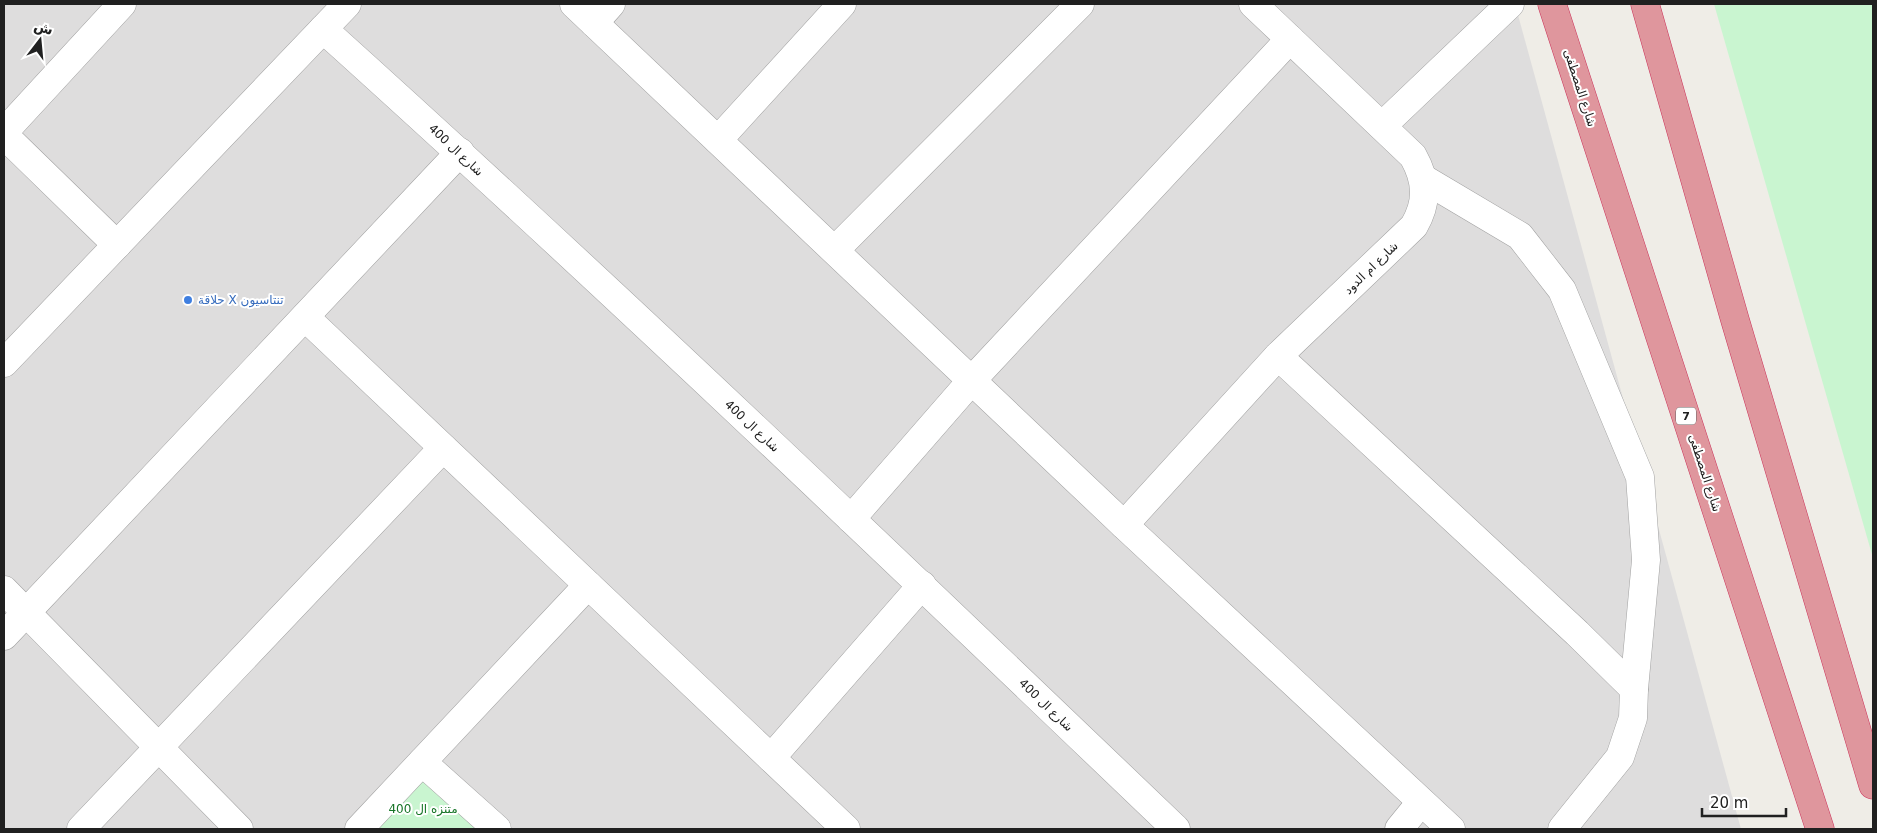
<svg xmlns="http://www.w3.org/2000/svg" width="1877" height="833" font-family="'DejaVu Sans','Noto Naskh Arabic',sans-serif">
	<style>
		.residential { fill: #dedddd }
		.park { fill: #c9f5d0 }
		.lines { fill: none; stroke-linecap: round; stroke-linejoin: round }
		.minor-casing { stroke: #a1a1a1; stroke-width: 29 }
		.highway-casing { stroke: #cb365c; stroke-width: 29 }
		.minor { stroke: #fff; stroke-width: 28 }
		.highway { stroke: #df969d; stroke-width: 28 }
		.shop-dot { fill: #3f7fe0; stroke: #fff; stroke-width: 2 }
		.labels { text-anchor: middle; dominant-baseline: central; stroke-width: 4; stroke-linejoin: round; paint-order: stroke }
		.shield { fill: #fff; stroke: #636363; stroke-width: 1 }
		.shield-label { font-size: 11px; font-weight: bold; fill: #202020 }
		.street-label { font-size: 12px; fill: #202020; stroke: #fff }
		.shop-label { font-size: 12px; fill: #366cbe; stroke: #fff; text-anchor: start }
		.park-label { font-size: 12px; fill: #167527; stroke: #fff }
	</style>
	<rect width="100%" height="100%" fill="#efede7"/>
	<!-- residential -->
	<polygon class="residential" points="4,4 1515,4 1741,829 4,829"/>
	<!-- park -->
	<g class="park">
		<polygon points="1714,4 1873,4 1873,558"/>
		<polygon points="422,781 476,829 377,829"/>
	</g>
	<g class="lines">
		<!-- minor casing -->
		<g class="minor-casing">
			<g id="minor">
				<polyline points="574,4 1124,525 1451,829"/>
				<polyline points="594,23 611,4"/>
				<path d="M323,29C613,290 895,560 1176,829"/>
				<polyline points="1382,126 1510,4"/>
				<polyline points="4,132 122,4"/>
				<polyline points="4,135 117,245"/>
				<polyline points="718,140 842,4"/>
				<polyline points="1424,179 1520,236 1562,290 1640,477 1646,560 1634,689"/>
				<polyline points="835,250 1080,4"/>
				<polyline points="305,317 846,829"/>
				<polyline points="1278,356 1577,633 1634,689 1633,718 1620,757 1562,829"/>
				<polyline points="4,363 347,4"/>
				<polyline points="851,519 972,380 1290,39"/>
				<path d="M1124,525L1278,356L1414,226C1428,202 1427,181 1413,156L1253,4"/>
				<polyline points="4,590 239,829"/>
				<polyline points="4,636 460,152"/>
				<polyline points="771,758 922,585"/>
				<polyline points="422,762 497,829"/>
				<polyline points="81,829 443,448"/>
				<polyline points="359,829 588,585"/>
				<polyline points="1399,829 1421,802"/>
			</g>
		</g>
		<!-- highway casing -->
		<g class="highway-casing">
			<g id="highway">
				<polyline points="1552,4 1820,829"/>
				<polyline points="1645,4 1735,320 1873,785"/>
			</g>
		</g>
		<!-- minor -->
		<use href="#minor" class="minor"/>
		<!-- highway -->
		<use href="#highway" class="highway"/>
	</g>
	<!-- markers -->
	<circle class="shop-dot" cx="188" cy="300" r="5"/>
	<g class="labels">
		<!-- shield labels -->
		<rect class="shield" x="1676" y="407.5" width="20" height="17" rx="4"/>
		<g class="shield-label">
			<text x="1686" y="416">7</text>
		</g>
		<!-- street labels -->
		<g class="street-label">
			<text transform="translate(1580 88) rotate(72)">شارع المصطفى</text>
			<text transform="translate(456 150) rotate(43)">شارع ال 400</text>
			<text transform="translate(1371 268) rotate(-44)">شارع ام الدود</text>
			<text transform="translate(752 426) rotate(43)">شارع ال 400</text>
			<text transform="translate(1705 473) rotate(72)">شارع المصطفى</text>
			<text transform="translate(1046 705) rotate(44)">شارع ال 400</text>
		</g>
		<!-- shop labels -->
		<g class="shop-label">
			<text x="198" y="300">حلاقة X تنتاسيون</text>
		</g>
		<!-- park labels -->
		<g class="park-label">
			<text x="423" y="809">متنزه ال 400</text>
		</g>
	</g>
	<!-- border -->
	<rect width="1877" height="833" fill="none" stroke="#202020" stroke-width="10"/>
	<!-- north arrow -->
	<g transform="translate(40 40) rotate(16)" stroke="#ffffff" stroke-width="4" paint-order="stroke">
	<path d="M0-4L9 19L0 12L-9 19Z" fill="#202020"/>
	<text y="-8" font-size="14" font-weight="bold" text-anchor="middle" fill="#202020">ش</text>
	</g>
	<!-- scale -->
	<path d="M1702 808v8h84v-8" fill="none" stroke="#202020" stroke-width="2.5"/>
	<text x="1710" y="808" font-size="15" fill="#202020" stroke="#ffffff" stroke-width="4" paint-order="stroke">20 m</text>
</svg>
